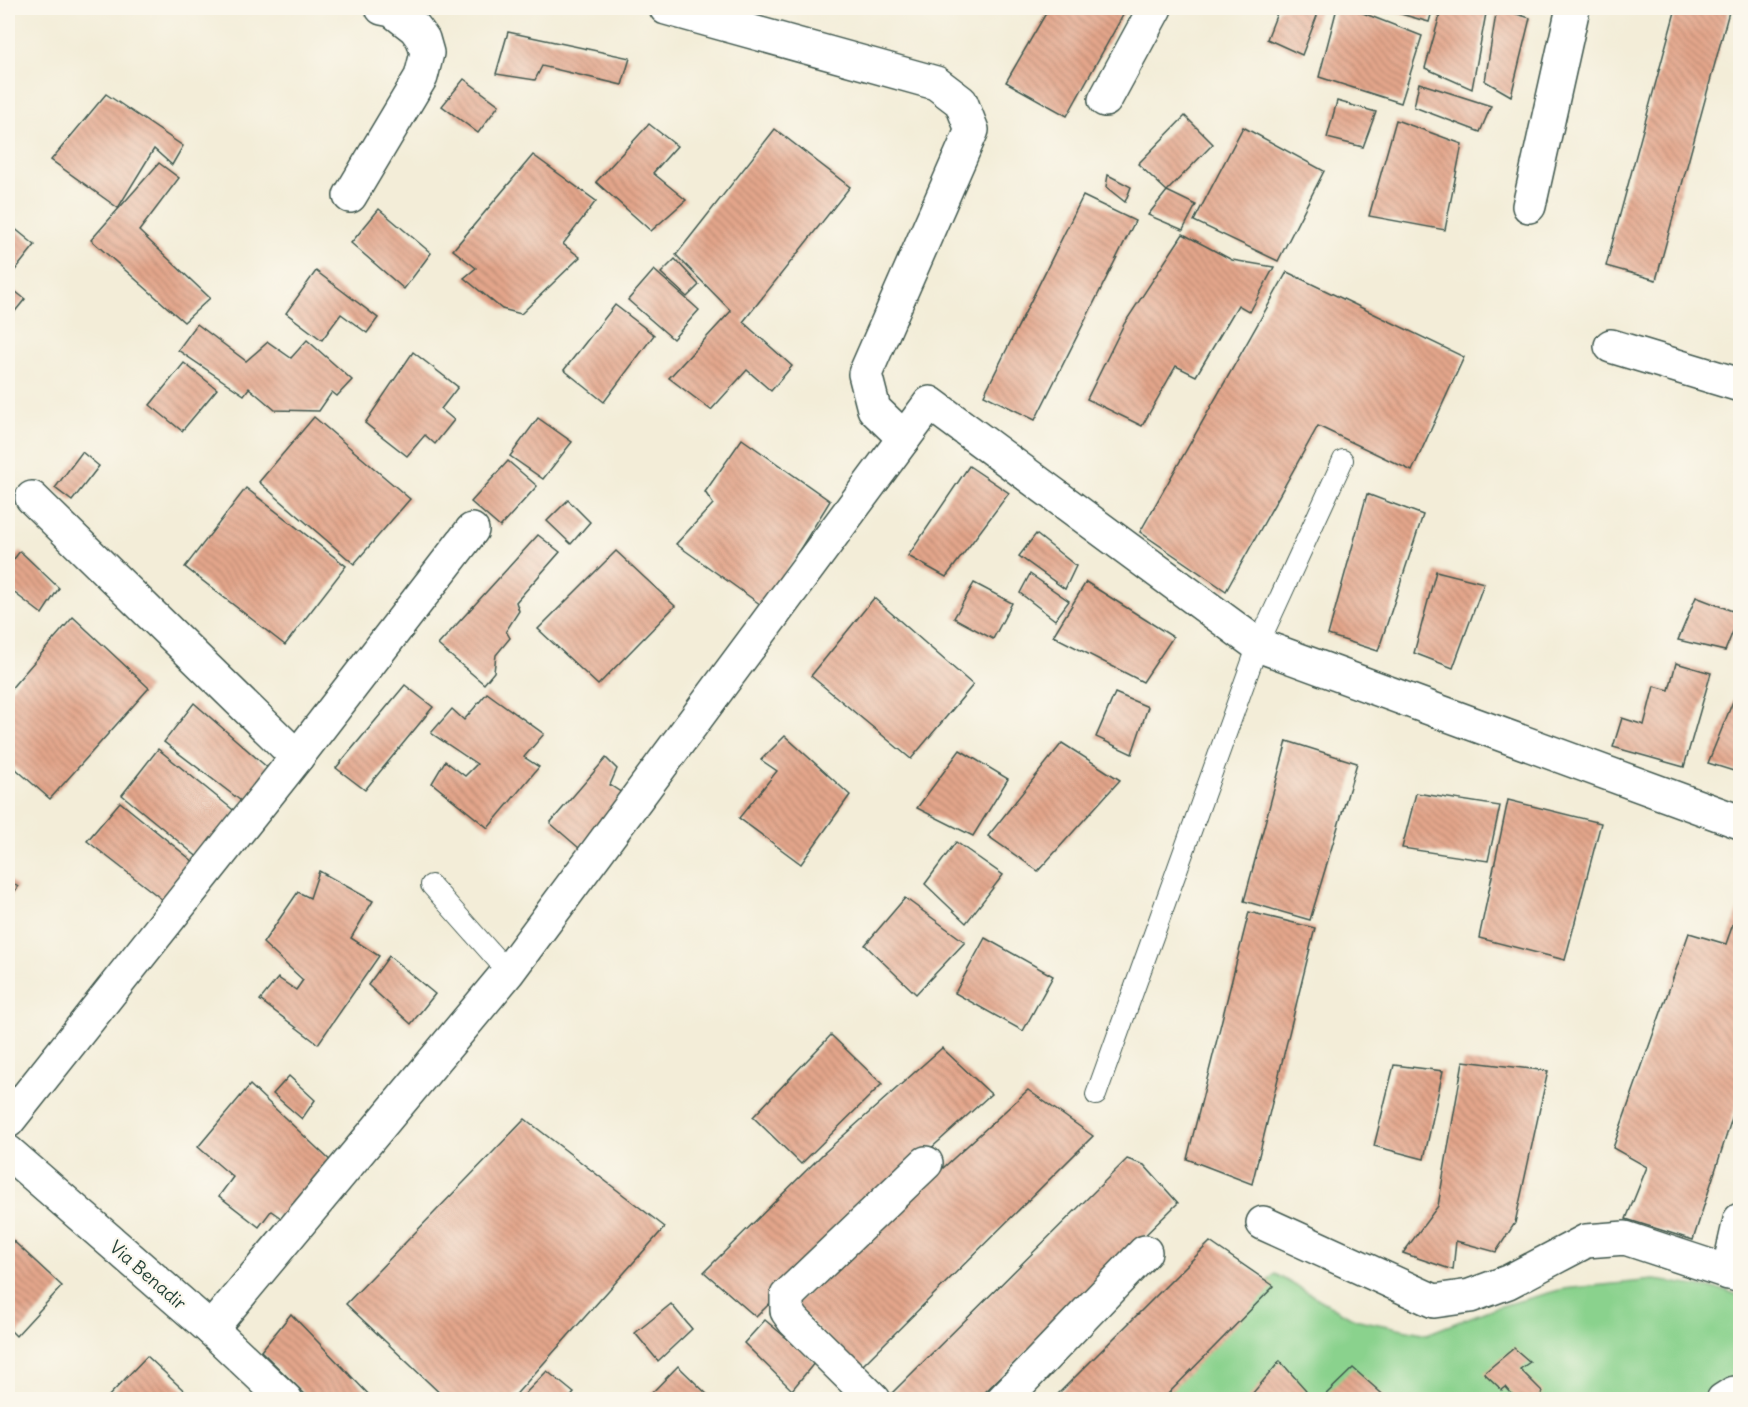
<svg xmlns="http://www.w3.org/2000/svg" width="1748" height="1407" font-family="Delius,sans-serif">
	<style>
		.garden { fill: #8ad28d; stroke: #548860; stroke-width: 1.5 }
		.building { fill: url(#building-back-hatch) }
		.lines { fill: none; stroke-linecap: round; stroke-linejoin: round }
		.service-casing { stroke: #3f574d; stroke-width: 22 }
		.minor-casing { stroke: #3f574d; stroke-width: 36 }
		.tertiary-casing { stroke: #3f574d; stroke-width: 36 }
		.service { stroke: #fff; stroke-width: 20 }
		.minor { stroke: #fff; stroke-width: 33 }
		.tertiary { stroke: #fff; stroke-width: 33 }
		.labels { text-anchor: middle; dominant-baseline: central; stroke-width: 4.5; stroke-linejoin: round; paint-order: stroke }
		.street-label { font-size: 18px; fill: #1f3d34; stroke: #fbf7ec }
	</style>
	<defs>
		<pattern id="building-back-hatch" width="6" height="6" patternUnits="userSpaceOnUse" patternTransform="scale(1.5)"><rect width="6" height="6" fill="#e4a68b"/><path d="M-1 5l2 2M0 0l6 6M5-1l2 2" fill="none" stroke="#b88872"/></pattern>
	</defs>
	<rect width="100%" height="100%" fill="#fbf7ec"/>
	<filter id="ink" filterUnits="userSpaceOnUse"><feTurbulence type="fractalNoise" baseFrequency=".0167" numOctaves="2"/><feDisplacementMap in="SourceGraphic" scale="12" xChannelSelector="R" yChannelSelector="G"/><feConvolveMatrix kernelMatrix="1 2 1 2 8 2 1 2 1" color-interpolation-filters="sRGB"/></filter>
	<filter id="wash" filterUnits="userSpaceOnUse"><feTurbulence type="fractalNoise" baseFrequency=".008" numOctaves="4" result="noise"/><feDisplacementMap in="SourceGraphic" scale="24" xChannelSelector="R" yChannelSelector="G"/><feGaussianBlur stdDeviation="1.35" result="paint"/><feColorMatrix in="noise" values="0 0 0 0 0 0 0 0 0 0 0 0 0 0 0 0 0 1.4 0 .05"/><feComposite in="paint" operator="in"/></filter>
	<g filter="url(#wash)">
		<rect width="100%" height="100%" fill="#f3edd8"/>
		<!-- garden -->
		<polygon class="garden" points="1275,1274 1354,1319 1427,1334 1494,1308 1563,1289 1654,1280 1725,1290 1740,1296 1740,1399 1149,1400"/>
		<g id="blocks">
			<!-- building -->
			<g class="building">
				<polygon points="1049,8 1127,8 1067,116 1006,82"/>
				<polygon points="1279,8 1320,8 1302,55 1267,39"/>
				<polygon points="1337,8 1350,8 1422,36 1401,103 1319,77"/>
				<polygon points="1380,8 1433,8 1429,22"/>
				<polygon points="1442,8 1487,8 1472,89 1425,68"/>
				<polygon points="1497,8 1530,18 1511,96 1485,81"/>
				<polygon points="1676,8 1730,8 1656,280 1606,266"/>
				<polygon points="508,32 630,58 622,85 542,66 535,80 496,74"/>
				<polygon points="464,79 499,105 478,133 442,106"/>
				<polygon points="1419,83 1491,106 1480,132 1414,107"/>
				<polygon points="106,94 183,146 172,165 154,149 118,208 51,160"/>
				<polygon points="1337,101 1376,112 1363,147 1327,138"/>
				<polygon points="1185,116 1213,144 1167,191 1138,164"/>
				<polygon points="1396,120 1462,144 1445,230 1369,216"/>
				<polygon points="649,124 677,146 653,173 686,200 651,231 596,182"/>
				<polygon points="1243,127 1324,171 1278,261 1194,221"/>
				<polygon points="775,129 850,187 743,322 792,366 771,391 747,370 711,410 669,378 731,311 676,255"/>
				<polygon points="533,155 596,201 563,244 580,257 521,314 502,309 464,278 476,268 453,250"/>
				<polygon points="159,163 179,178 139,231 210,298 184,322 91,240"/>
				<polygon points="1108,175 1131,187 1125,202 1106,187"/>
				<polygon points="1167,191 1196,205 1183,230 1148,215"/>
				<polygon points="1083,196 1135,221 1035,420 984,395"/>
				<polygon points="379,209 431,253 404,289 351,243"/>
				<polygon points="8,223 35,245 8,279"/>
				<polygon points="1183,234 1232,260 1274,267 1250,312 1238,305 1196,376 1176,366 1142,426 1087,399 1124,324"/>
				<polygon points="675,259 699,285 687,297 661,273"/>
				<polygon points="654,270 699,310 673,339 628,300"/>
				<polygon points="316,271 378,318 367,333 341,314 322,340 286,313"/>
				<polygon points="1287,272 1464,357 1412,471 1318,426 1226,591 1140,532"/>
				<polygon points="11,288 25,299 8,320 8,292"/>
				<polygon points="615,305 654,335 604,402 564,370"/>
				<polygon points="197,324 246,361 268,342 291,358 307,340 352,380 337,396 332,392 319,411 275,410 249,388 244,395 178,350"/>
				<polygon points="413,352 458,387 441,409 454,420 435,444 425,435 407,456 365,423"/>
				<polygon points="184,363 217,389 182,431 150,405"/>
				<polygon points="314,417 410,499 354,564 259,482"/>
				<polygon points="538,418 572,442 543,479 510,456"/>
				<polygon points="742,439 830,501 764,607 676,544 713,504 705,492"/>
				<polygon points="82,452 99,466 72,501 55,488"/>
				<polygon points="508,461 537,486 500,527 471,502"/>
				<polygon points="969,466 1009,493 946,577 908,556"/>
				<polygon points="246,488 346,566 285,645 185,567"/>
				<polygon points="1367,494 1423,515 1378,651 1328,635"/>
				<polygon points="568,500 590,522 571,544 547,521"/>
				<polygon points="1036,534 1076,566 1065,589 1019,556"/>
				<polygon points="538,535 560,552 516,602 519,611 506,631 510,638 496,655 494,672 484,684 438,645"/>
				<polygon points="20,551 59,588 42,614 8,588 8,567"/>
				<polygon points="616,551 675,606 598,685 538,629"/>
				<polygon points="1436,571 1484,583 1453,668 1414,653"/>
				<polygon points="1030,574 1069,601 1055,620 1020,593"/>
				<polygon points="1086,582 1173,637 1143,682 1053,636"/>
				<polygon points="974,583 1012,603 993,639 954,618"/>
				<polygon points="1696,597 1740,614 1725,651 1678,640"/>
				<polygon points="874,598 973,685 911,759 811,676"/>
				<polygon points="73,617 149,688 50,799 8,762 8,692"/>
				<polygon points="1676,663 1711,673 1684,767 1613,747 1622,718 1644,725 1654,686 1669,690"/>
				<polygon points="1740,684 1740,773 1708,763"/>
				<polygon points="405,685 433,707 365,790 336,768"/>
				<polygon points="487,693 544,734 524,757 539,767 488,828 432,783 445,761 465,776 477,764 431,733 452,709 464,720"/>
				<polygon points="1115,693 1148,707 1132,754 1096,737"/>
				<polygon points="194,703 269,769 245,804 164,742"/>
				<polygon points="785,736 850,795 801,864 739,818 777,771 761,760"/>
				<polygon points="1287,741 1357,763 1310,920 1244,901"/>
				<polygon points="1062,743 1120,780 1038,871 988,836"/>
				<polygon points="158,749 237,813 200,859 122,795"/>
				<polygon points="960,750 1008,779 973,836 917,808"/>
				<polygon points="606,758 617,769 610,785 625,795 579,848 550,823"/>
				<polygon points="1416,793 1500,806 1488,861 1402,848"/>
				<polygon points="1508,800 1601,823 1565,960 1479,938"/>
				<polygon points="120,802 195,863 168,904 87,841"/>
				<polygon points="956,842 1003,875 966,923 925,884"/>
				<polygon points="319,871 373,901 351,938 379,956 318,1044 260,1000 278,978 296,990 303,980 263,943 298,892 310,898"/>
				<polygon points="8,879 18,887 8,899"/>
				<polygon points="905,898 965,942 916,994 865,945"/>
				<polygon points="1740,904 1740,1093 1693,1240 1626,1219 1647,1167 1613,1148 1689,933 1726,944"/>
				<polygon points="1249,912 1315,928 1252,1184 1187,1159"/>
				<polygon points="985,938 1053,976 1023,1031 955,993"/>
				<polygon points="389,956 435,994 411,1024 368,985"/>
				<polygon points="831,1035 882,1084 801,1164 753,1117"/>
				<polygon points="942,1048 991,1094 875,1199 756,1317 704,1272 825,1152"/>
				<polygon points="1463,1061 1548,1071 1515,1223 1496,1252 1456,1241 1453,1270 1403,1253 1438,1206"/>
				<polygon points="1394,1065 1443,1071 1424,1159 1374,1146"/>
				<polygon points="289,1076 315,1100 302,1119 273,1094"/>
				<polygon points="250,1085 335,1165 291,1225 271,1211 259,1227 219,1196 233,1177 198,1147"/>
				<polygon points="1028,1090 1093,1136 858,1370 795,1304"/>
				<polygon points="525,1119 665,1227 511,1400 447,1400 346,1304"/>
				<polygon points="1127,1159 1144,1165 1178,1203 977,1400 885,1400"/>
				<polygon points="8,1236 62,1286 16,1336 8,1328"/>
				<polygon points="1210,1242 1274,1286 1162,1400 1052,1400"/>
				<polygon points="671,1304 692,1329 658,1361 635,1333"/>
				<polygon points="291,1314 374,1400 311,1400 261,1351"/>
				<polygon points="765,1320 815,1362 792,1390 744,1343"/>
				<polygon points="1514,1348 1530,1362 1520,1369 1543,1392 1537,1400 1517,1400 1506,1387 1502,1390 1484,1373"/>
				<polygon points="147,1356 194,1400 105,1400"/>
				<polygon points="1280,1361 1306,1390 1301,1400 1247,1400"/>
				<polygon points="678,1366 713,1400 645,1400"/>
				<polygon points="1353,1368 1389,1400 1320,1400"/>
				<polygon points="547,1371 574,1393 568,1400 519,1400"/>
			</g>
		</g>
	</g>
	<g filter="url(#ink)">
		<use href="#blocks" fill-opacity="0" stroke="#3f574d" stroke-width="1.5"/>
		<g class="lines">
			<!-- service casing -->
			<g class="service-casing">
				<g id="service">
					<polyline points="431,885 508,972"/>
					<polyline points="1096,1095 1258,645 1343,460"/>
				</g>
			</g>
			<!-- minor casing -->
			<g class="minor-casing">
				<g id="minor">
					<polyline points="666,8 936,83 961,102 972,130 865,374 874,409 904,438"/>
					<polyline points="1105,100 1155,8"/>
					<polyline points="350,196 421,77 427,53 423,39 415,28 392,10 382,8"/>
					<polyline points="1529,206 1573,8"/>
					<polyline points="1611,346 1740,385"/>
					<polyline points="32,498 297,757"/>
					<polyline points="8,1121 297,757 472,530"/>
					<polyline points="1263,1223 1434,1301 1470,1296 1508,1282 1586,1241 1625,1238 1740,1276"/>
					<polyline points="1728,1273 1740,1220"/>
					<polyline points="211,1329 508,972 930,403 1258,645 1740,822"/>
					<polyline points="874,1400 794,1321 787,1311 787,1296 926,1163"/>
					<polyline points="1003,1400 1145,1252"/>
					<polyline points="1723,1400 1734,1393 1740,1393"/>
				</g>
			</g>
			<!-- tertiary casing -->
			<g class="tertiary-casing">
				<polyline id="tertiary" points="8,1152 211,1329 286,1400"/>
			</g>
			<!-- service -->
			<use href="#service" class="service"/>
			<!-- minor -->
			<use href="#minor" class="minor"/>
			<!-- tertiary -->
			<use href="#tertiary" class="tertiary"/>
		</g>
	</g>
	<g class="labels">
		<!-- street labels -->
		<g class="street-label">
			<text transform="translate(148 1275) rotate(41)">Via Benadir</text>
		</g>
	</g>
	<!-- margin -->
	<rect width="1748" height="1407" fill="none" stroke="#fbf7ec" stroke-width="30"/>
</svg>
